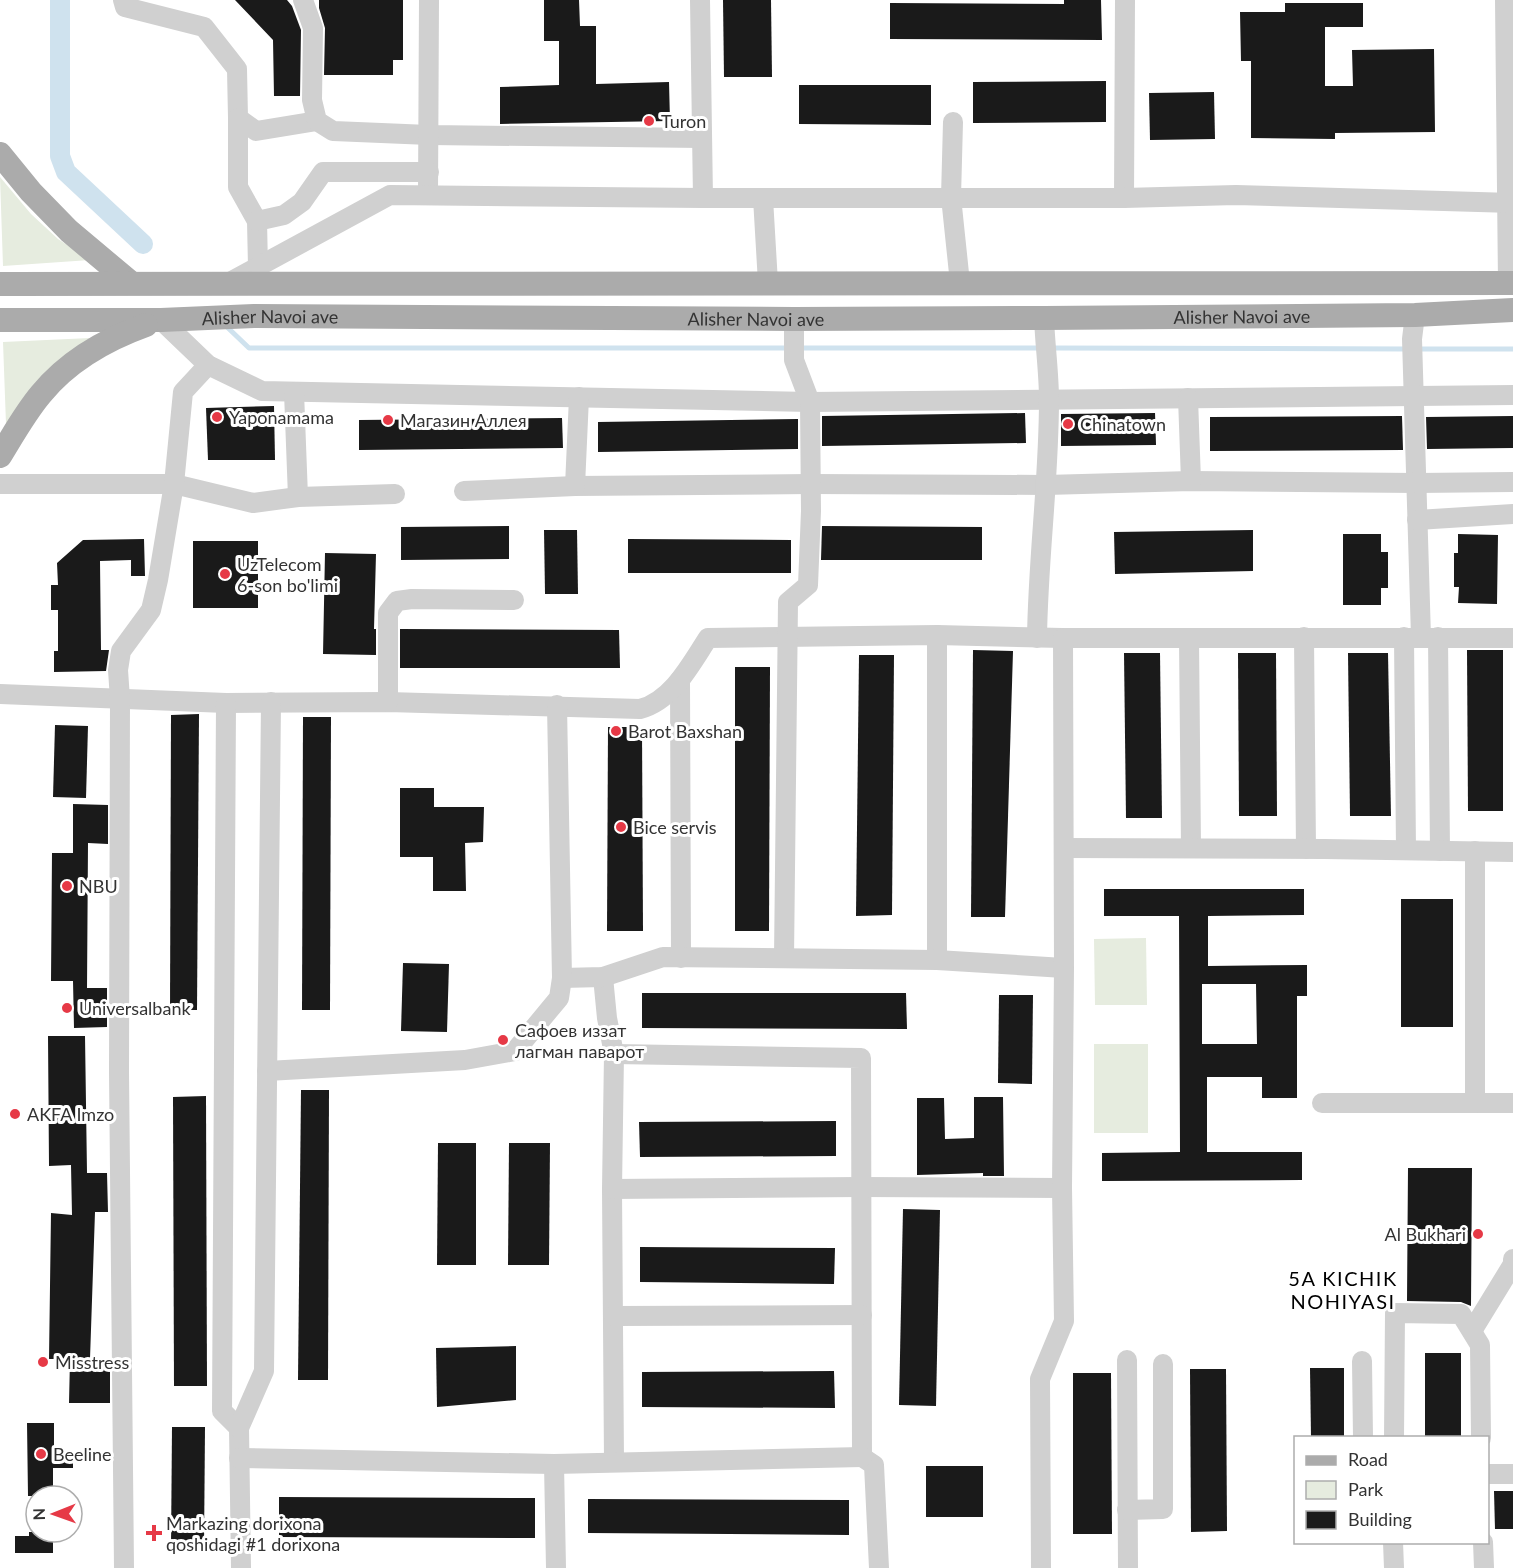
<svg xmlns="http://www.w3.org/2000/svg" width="1513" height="1568" font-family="Lato,sans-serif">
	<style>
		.green { fill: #e6ecdf }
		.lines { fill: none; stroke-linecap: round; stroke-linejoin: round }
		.stream { stroke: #cfe2ee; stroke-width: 5 }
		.canal { stroke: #cfe2ee; stroke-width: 20 }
		.building { fill: #1a1a1a; fill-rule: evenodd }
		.minor { stroke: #d0d0d0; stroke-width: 20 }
		.major { stroke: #ababab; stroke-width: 24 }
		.poi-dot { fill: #e63946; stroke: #fff; stroke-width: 2 }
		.labels { text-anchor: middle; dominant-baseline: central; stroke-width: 6; stroke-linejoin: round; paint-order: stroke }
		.poi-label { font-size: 18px; fill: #333; stroke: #fff; text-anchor: start }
		.street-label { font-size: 18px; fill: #333; stroke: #fff }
		.neighbourhood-label { font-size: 20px; letter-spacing: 1.5px; fill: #000; stroke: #fff }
	</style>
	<rect width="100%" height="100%" fill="#fff"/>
	<!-- green -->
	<g class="green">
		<polygon points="0,177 31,214 58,239 90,260 3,266"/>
		<polygon points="90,338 6,424 3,342"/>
		<polygon points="1146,938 1147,1005 1095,1005 1094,939"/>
		<rect x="1094" y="1044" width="54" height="89"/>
	</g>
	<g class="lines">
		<!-- stream -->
		<g class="stream">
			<polyline points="226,326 249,348 789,348"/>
			<polyline points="799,348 1041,348"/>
			<polyline points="1051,348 1407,349"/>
			<polyline points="1417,349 1513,349"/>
		</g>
		<!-- canal -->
		<polyline class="canal" points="60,0 60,156 66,172 143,244"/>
	</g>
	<!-- building -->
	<g class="building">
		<polygon points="235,0 287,0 292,6 301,30 300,96 274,96 273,40"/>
		<polygon points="319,0 403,0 403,60 393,60 393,75 324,75 325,28 319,8"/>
		<polygon points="544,0 579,0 580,26 596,26 596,84 669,82 670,121 500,124 500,87 559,85 559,41 544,41"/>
		<polygon points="723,0 771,0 772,77 724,77"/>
		<polygon points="1064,0 1101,0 1102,40 890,39 890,3 1064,4"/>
		<polygon points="1285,3 1363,3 1363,27 1325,27 1325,86 1353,86 1352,50 1434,49 1435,132 1335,133 1335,139 1251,138 1251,61 1241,61 1240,12 1285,12"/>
		<polygon points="1106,81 1106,122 973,123 973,82"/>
		<polygon points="799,85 931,85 931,125 799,124"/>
		<polygon points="1214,92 1215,139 1150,140 1149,93"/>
		<polygon points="274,406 275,460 208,460 206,408"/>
		<polygon points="1025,413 1026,443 822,446 822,416"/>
		<polygon points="1155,413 1156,445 1061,446 1061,414"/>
		<polygon points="1402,416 1403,450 1210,451 1210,417"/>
		<polygon points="1513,416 1513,448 1427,449 1426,417"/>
		<polygon points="562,418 563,448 359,450 359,420"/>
		<polygon points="798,419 798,449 598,452 598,422"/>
		<polygon points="509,526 509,559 401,560 401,527"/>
		<polygon points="822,526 982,527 982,560 821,560"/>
		<polygon points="544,530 577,530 578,594 545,594"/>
		<polygon points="1253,530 1253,571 1115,574 1114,532"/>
		<polygon points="1343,534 1381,534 1381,552 1388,552 1388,588 1381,588 1381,605 1343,605"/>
		<polygon points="1458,534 1498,535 1497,604 1458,603 1459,587 1454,587 1454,553 1458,553"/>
		<polygon points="144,539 145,576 131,576 131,560 100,561 101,650 109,650 106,671 54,672 54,651 58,651 58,610 51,610 51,585 58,585 57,563 83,540"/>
		<polygon points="628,539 791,540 791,573 628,573"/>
		<rect x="193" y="541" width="65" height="67"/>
		<polygon points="325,553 376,554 374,629 376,629 376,655 323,654"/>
		<polygon points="400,629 619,630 620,668 400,668"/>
		<polygon points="973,650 1013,651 1005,917 971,917"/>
		<polygon points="1467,650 1503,650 1503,811 1468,811"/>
		<polygon points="1124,653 1160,653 1162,818 1126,818"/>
		<polygon points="1238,653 1276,653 1277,816 1239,816"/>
		<polygon points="1348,653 1388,653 1391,816 1350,816"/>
		<polygon points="859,655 894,655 892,915 856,916"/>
		<polygon points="735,667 770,667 769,931 735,931"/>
		<polygon points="199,714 197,1010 170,1010 171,715"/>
		<polygon points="303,717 331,717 330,1010 302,1010"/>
		<polygon points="55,725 88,726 86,798 53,797"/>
		<polygon points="608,727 642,727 643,931 607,931"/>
		<polygon points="400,788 434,788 434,807 484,807 483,842 465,843 466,891 433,891 433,857 400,857"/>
		<polygon points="73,804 108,805 108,844 88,843 87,988 107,988 107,1027 74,1028 73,981 51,981 52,853 73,853"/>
		<path d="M1104,889H1304V915L1208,916V966L1307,965V996H1297V1098H1262V1077H1207V1152H1302V1180L1102,1181V1153L1180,1152L1179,916H1104ZM1202,984H1256L1257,1044H1202Z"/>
		<rect x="1401" y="899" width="52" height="128"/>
		<polygon points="403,963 449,964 447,1032 401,1031"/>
		<polygon points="642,993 906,993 907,1029 642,1028"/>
		<polygon points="999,995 1033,995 1032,1084 998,1083"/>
		<polygon points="48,1036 85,1036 87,1173 107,1173 108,1212 95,1212 90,1359 110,1359 110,1403 69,1403 70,1359 49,1359 51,1213 72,1215 71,1165 49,1166"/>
		<polygon points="301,1090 329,1090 328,1380 298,1380"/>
		<polygon points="206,1096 207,1386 174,1386 173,1097"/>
		<polygon points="974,1097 1003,1097 1004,1176 983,1176 983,1173 917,1175 917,1098 944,1098 945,1139 974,1138"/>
		<polygon points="836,1121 836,1156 640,1157 639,1122"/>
		<polygon points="438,1143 476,1143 476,1265 437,1265"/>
		<polygon points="509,1143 550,1143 549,1265 508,1265"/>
		<polygon points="1408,1168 1472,1168 1471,1306 1461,1302 1407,1301"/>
		<polygon points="903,1209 940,1210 936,1406 899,1405"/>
		<polygon points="640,1247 835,1248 834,1284 640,1282"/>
		<polygon points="516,1346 516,1400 437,1407 436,1348"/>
		<rect x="1425" y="1353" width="36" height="84"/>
		<polygon points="1310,1368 1344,1368 1344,1437 1311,1437"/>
		<polygon points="1190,1369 1226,1369 1227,1531 1191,1532"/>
		<polygon points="834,1371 835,1408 642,1407 642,1372"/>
		<polygon points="1073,1373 1111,1373 1112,1534 1073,1534"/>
		<polygon points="27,1423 54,1423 54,1452 73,1452 73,1468 53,1468 53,1496 28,1496"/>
		<polygon points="172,1427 205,1427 204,1547 171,1547"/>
		<rect x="926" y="1466" width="57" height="51"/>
		<polygon points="1494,1491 1513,1491 1513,1529 1495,1529"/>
		<polygon points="279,1497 535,1498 535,1538 279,1537"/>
		<polygon points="588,1499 849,1500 849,1535 588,1533"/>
		<polygon points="29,1532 53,1532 53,1553 15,1553 15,1536 29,1536"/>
	</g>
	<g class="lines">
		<!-- minor -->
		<g class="minor">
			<polyline points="123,0 125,7 204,27 237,69 238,118 256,131 317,121"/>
			<polyline points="303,0 313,28 312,100 317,121 333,131 429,135 702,138"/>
			<polyline points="700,0 703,198"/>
			<polyline points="1505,0 1508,283"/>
			<polyline points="238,118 238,187 257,221 258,267"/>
			<polyline points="953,122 951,197 960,283"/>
			<polyline points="428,195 429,0"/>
			<polyline points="763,198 768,283"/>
			<polyline points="1124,198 1125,0"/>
			<polyline points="257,221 284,215 302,202 323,172 429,172"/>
			<polyline points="228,283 390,195 703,198 1124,198 1236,195 1513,203"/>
			<polyline points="1415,315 1412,339 1421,637"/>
			<polyline points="161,320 208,365 262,391 810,402 1513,395"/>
			<polyline points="294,392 298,497"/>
			<polyline points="579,397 575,486 811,484 1046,485 1191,481 1417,483 1513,482"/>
			<polyline points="1188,398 1191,481"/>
			<polyline points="0,484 174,484 253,503 298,497 395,494"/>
			<polyline points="464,491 575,486"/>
			<polyline points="1417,520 1513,514"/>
			<polyline points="937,635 937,960"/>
			<polyline points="1304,637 1306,849"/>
			<polyline points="1404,637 1406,850"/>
			<polyline points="1438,637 1440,851"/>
			<path d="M1037,638C1038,558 1049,480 1049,400C1049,373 1045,345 1044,318"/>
			<polyline points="1189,638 1191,848"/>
			<polyline points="680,680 681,958"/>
			<path d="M0,694L226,703L388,702L640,709C672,701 691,664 708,638L937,635L1063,638H1513"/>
			<polyline points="388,702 388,613 397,601 412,599 514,600"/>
			<polyline points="226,703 222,1411 239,1428 241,1568"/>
			<polyline points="1064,848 1324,849 1513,852"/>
			<polyline points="784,958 788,602 808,585 811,511 810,402 794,360 794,319"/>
			<polyline points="603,977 607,1018 614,1054 612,1189 614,1462"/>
			<polyline points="562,978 603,977 663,957 937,960 1064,968"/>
			<polyline points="614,1054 861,1058 862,1457 874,1465 879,1568"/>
			<polyline points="267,1071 465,1060 515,1051 559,998 562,978 557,705"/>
			<polyline points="1322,1103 1513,1103"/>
			<polyline points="1475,1103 1475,851"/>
			<polyline points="612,1189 861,1187 1062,1188"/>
			<polyline points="614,1316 862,1315"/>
			<polyline points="1472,1331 1513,1264 1513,1259"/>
			<polyline points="1127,1360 1128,1568"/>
			<polyline points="1362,1361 1363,1438"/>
			<polyline points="239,1428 264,1371 271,702"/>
			<polyline points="1394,1438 1395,1313 1461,1314 1480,1345 1481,1438"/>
			<polyline points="239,1458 554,1464 862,1457"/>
			<polyline points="554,1464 556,1568"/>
			<polyline points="1488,1474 1513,1474"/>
			<polyline points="1127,1510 1163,1509 1163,1364"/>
			<polyline points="1393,1542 1394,1568"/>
			<polyline points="1483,1542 1484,1568"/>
			<polyline points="124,1568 119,1072 120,699 118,670 121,651 151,610 158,580 174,484 183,392 208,365"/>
			<polyline points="1041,1568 1040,1379 1064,1321 1062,1188 1064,968 1063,638"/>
		</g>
		<!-- major -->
		<g class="major">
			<polyline points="0,154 31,192 69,231 131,283"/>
			<polyline points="0,284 1513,283"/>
			<path id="s1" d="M0,320H161L254,316L794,319L1044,318L1415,315L1513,310"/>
			<path d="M0,456C13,435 25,413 41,394C68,361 107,339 146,325"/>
		</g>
	</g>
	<!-- markers -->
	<g class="poi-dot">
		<circle cx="649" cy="121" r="6"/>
		<circle cx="217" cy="417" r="6"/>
		<circle cx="388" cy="420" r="6"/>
		<circle cx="1068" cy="424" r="6"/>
		<circle cx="225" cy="574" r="6"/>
		<circle cx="616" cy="731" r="6"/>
		<circle cx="621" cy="827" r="6"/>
		<circle cx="67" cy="886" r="6"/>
		<circle cx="67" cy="1008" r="6"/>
		<circle cx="503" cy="1040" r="6"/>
		<circle cx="15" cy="1114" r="6"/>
		<circle cx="1478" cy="1234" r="6"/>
		<circle cx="43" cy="1362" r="6"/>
		<circle cx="41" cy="1454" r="6"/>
		<path d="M151 1524h6v6h6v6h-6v6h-6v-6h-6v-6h6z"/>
	</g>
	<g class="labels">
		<!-- poi labels -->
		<g class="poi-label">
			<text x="661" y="121">Turon</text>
			<text x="229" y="417">Yaponamama</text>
			<text x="400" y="420">Магазин Аллея</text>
			<text x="1080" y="424">Chinatown</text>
			<text x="237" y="564">UzTelecom<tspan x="237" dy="21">6-son bo'limi</tspan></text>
			<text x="628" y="731">Barot Baxshan</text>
			<text x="633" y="827">Bice servis</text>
			<text x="79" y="886">NBU</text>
			<text x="79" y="1008">Universalbank</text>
			<text x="515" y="1030">Сафоев иззат<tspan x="515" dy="21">лагман паварот</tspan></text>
			<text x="27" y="1114">AKFA Imzo</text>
			<text x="1466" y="1234" text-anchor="end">Al Bukhari</text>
			<text x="55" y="1362">Misstress</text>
			<text x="53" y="1454">Beeline</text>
			<text x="166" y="1523">Markazing dorixona<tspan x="166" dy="21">qoshidagi #1 dorixona</tspan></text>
		</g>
		<!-- street labels -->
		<g class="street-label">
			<text stroke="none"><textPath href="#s1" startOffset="1242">Alisher Navoi ave</textPath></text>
			<text stroke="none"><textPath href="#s1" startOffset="270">Alisher Navoi ave</textPath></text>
			<text stroke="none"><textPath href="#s1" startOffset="756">Alisher Navoi ave</textPath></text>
		</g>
		<!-- neighbourhood labels -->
		<g class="neighbourhood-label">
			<text x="1343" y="1278">5A KICHIK<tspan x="1343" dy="23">NOHIYASI</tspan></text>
		</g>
	</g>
	<!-- legend -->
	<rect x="1294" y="1436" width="195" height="108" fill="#ffffff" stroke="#adadad" stroke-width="1.5"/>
	<rect x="1306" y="1456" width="30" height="9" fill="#ababab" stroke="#adadad" stroke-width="1.5"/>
	<text x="1348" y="1466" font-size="18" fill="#333333">Road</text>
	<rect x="1306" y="1481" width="30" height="18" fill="#e6ecdf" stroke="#adadad" stroke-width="1.5"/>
	<text x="1348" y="1496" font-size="18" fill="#333333">Park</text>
	<rect x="1306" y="1511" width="30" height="18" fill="#1a1a1a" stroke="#adadad" stroke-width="1.5"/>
	<text x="1348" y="1526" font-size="18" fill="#333333">Building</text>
	<!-- north arrow -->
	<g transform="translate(54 1514) rotate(269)"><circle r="28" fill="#ffffff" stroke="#adadad" stroke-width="1.5"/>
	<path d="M0-4.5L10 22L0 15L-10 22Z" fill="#e63946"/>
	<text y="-9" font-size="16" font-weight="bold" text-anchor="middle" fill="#333333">N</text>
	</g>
</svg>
